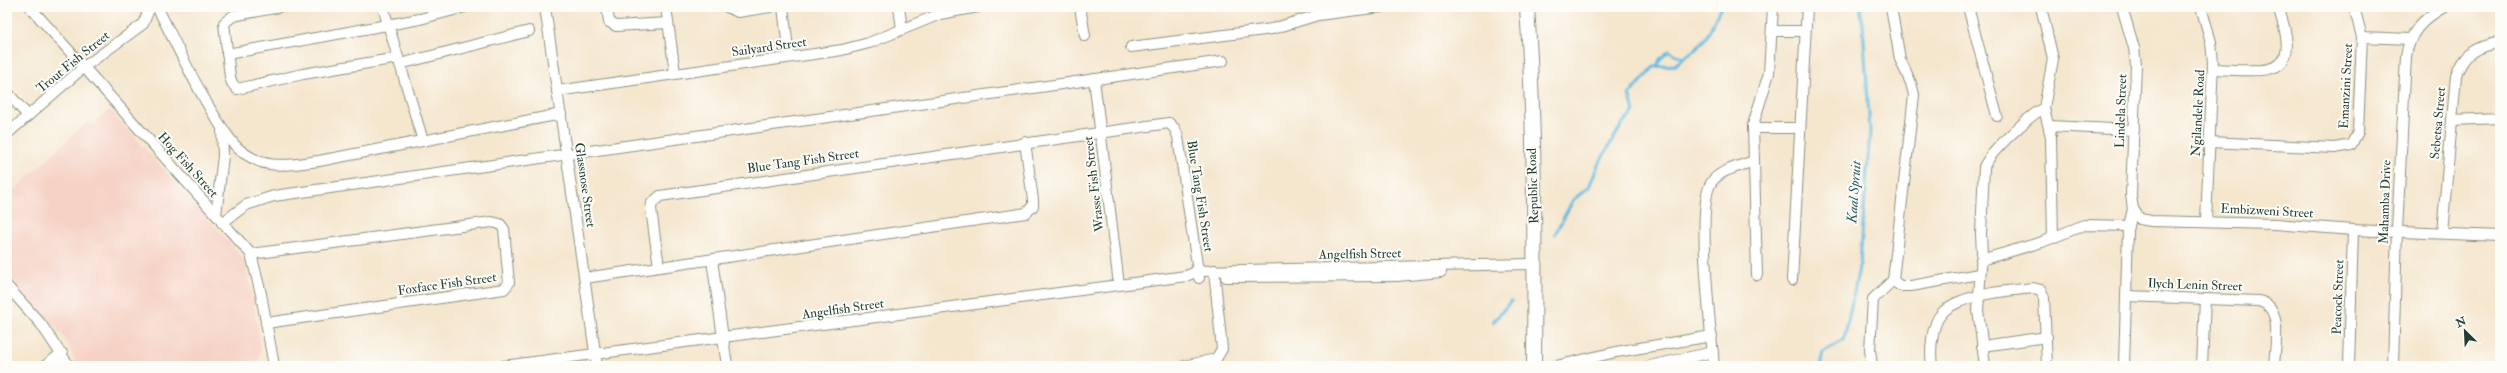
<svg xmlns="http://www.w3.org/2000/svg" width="2507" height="373" font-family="'IM FELL Double Pica',serif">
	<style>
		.built { fill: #f6d1c5 }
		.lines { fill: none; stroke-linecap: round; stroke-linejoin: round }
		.stream { stroke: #62bce0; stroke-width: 3 }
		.street-casing { stroke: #8a9281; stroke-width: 12 }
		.secondary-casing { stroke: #8a9281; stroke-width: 16 }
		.street { stroke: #fff; stroke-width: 10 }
		.secondary { stroke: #fff; stroke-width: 14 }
		.labels { text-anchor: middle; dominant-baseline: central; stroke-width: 4; stroke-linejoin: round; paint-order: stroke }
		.street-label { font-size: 13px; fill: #1f3d34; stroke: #fdfcf7 }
		.water-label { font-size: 14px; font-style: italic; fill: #336368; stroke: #fdfcf7 }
	</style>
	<rect width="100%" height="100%" fill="#fdfcf7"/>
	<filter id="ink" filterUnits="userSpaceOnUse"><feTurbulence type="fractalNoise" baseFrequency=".025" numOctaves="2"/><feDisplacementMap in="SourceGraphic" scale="8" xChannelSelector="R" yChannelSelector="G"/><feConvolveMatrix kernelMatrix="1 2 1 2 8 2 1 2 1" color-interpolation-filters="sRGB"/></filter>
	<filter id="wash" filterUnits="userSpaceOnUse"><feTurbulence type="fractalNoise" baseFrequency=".012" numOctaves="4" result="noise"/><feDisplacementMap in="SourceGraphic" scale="16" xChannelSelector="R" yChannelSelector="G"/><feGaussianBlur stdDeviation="0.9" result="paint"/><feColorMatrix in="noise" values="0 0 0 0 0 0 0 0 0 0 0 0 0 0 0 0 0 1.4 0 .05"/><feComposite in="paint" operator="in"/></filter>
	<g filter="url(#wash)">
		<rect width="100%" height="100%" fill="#f5e6ce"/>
		<!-- built -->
		<polygon class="built" points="110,110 245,260 260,339 259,366 78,366 64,337 7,275 7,197 89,120 92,124"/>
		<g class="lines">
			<!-- stream -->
			<g class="stream">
				<polyline points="1658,65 1660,59 1669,51 1683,58"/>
				<polyline points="1555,234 1573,200 1589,187 1598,165 1621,126 1632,114 1634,110 1629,95 1654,67 1675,65 1697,48 1707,36 1721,7"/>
				<polyline points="1493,322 1511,301"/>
				<polyline points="1820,366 1823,352 1844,340 1860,263 1870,131 1863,25 1860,7"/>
			</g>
		</g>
	</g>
	<g filter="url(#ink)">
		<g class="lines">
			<!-- street casing -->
			<g class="street-casing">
				<g id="street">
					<polyline points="30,7 251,254 261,294 274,366"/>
					<path d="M157,7C180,51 203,104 233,143C240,152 251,158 261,162C279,168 301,163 319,161L561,114"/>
					<polyline points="279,7 233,16 224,23 230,77 232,83 237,89 303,74 398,58"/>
					<polyline points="383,7 423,141"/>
					<polyline points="545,7 597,366"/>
					<polyline points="607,7 609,22 616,26 668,23"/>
					<polyline points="666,7 675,73"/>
					<polyline points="727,7 738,12 770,7"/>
					<polyline points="783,7 789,57"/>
					<polyline points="899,7 902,29"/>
					<polyline points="1080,7 1085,36"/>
					<polyline points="1891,7 1900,59 1911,83 1914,95 1893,280 1900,286 1911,286 1979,274"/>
					<polyline points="1968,7 1997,116"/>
					<polyline points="2041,7 2053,59 2044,108 2051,137 2053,238"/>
					<polyline points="2122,7 2134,48 2136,65 2131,195 2133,209 2140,219 2151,221 2275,224 2353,230 2500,236"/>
					<polyline points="2201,7 2211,42 2213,63 2206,221"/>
					<polyline points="1772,31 1805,31"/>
					<polyline points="2362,37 2409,39"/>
					<polyline points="1131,47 1272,29 1318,15 1381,7"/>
					<polyline points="227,54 420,19 465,7"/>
					<polyline points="400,64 529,31"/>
					<path d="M2213,69C2270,71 2304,80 2278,7"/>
					<polyline points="1094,79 1119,285"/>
					<polyline points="557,91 842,50 869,43 940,14 978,7"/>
					<polyline points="7,92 28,116"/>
					<polyline points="2452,120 2500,118"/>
					<polyline points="2049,126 2134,130"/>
					<polyline points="1753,128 1799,128"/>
					<polyline points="7,134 84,67 143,24 150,7"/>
					<polyline points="2210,142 2335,148 2351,145 2358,132 2362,37 2354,7"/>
					<polyline points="216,215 223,156 222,128"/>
					<polyline points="222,223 246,205 274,196 1223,61"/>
					<path d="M2442,233L2456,76C2463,54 2477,45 2500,43"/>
					<polyline points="251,254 492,222 500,224 504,229 509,283 504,289 266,323"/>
					<polyline points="712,260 727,366"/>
					<polyline points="1981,260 2042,242 2084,225 2129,226"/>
					<polyline points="659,267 651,209 652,203 660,196 1169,123 1175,129 1178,137 1199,278"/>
					<polyline points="1757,275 1753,125 1769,73 1773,7"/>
					<polyline points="1226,277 1397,276 1441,272"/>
					<polyline points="585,278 1026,213 1033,206 1033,200 1025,142"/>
					<polyline points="1792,280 1807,7"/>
					<polyline points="7,286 41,324 69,366"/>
					<path d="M2126,296L2258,301C2284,305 2275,346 2274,366"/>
					<polyline points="1982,346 2047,337"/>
					<polyline points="45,366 62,353"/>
					<polyline points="503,366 1119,285 1186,276 1198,271 1535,264"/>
					<polyline points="1184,366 1216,359 1222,349 1214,270"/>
					<polyline points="1556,366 1616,352 1712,336"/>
					<polyline points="1650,366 1713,352"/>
					<path d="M1714,366C1711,333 1696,206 1711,183C1719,170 1740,166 1754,161"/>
					<polyline points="1872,366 1870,350 1873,299 1893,280"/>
					<path d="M1932,366C1930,351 1931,325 1942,313C1959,294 2008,291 2033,288L2041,290L2044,298L2047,366"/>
					<path d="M1985,366L1978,310L1982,254L1981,234L1984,167C1990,152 2030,115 2044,108"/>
					<polyline points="2124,366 2128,230 2133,209"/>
					<polyline points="2202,366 2205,299"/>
					<polyline points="2349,366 2353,230"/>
					<path d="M2393,366L2397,230L2406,57C2409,32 2423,19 2444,7"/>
				</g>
			</g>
			<!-- secondary casing -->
			<g class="secondary-casing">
				<path id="secondary" d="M1527,7C1535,126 1535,247 1534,366"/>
			</g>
			<!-- street -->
			<use href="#street" class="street"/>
			<!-- secondary -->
			<use href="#secondary" class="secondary"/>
		</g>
	</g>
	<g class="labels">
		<!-- street labels -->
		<g class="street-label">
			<text transform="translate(769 47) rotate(-8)">Sailyard Street</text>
			<text transform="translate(73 62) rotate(-39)">Trout Fish Street</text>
			<text transform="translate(2346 86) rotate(-87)">Emanzini Street</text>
			<text transform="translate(2121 111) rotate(-88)">Lindela Street</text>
			<text transform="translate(2198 113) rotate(-87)">Ngilandele Road</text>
			<text transform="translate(2438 123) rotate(-85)">Sebetsa Street</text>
			<text transform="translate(803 161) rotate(-8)">Blue Tang Fish Street</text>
			<text transform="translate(188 165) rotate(48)">Hog Fish Street</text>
			<text transform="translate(1094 184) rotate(-97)">Wrasse Fish Street</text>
			<text transform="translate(585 185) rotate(82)">Glassnose Street</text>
			<text transform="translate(1533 186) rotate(-92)">Republic Road</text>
			<text transform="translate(1200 196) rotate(81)">Blue Tang Fish Street</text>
			<text transform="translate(2385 202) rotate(-88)">Mahamba Drive</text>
			<text transform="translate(2267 211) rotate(3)">Embizweni Street</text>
			<text transform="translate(1360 254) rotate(-1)">Angelfish Street</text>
			<text transform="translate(447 284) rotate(-8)">Foxface Fish Street</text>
			<text transform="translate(2195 285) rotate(2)">Ilych Lenin Street</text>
			<text transform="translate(2338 297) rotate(-88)">Peacock Street</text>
			<text transform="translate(843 309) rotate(-8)">Angelfish Street</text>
		</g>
		<!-- water labels -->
		<g class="water-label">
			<text transform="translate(1854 192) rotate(-86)">Kaal Spruit</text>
		</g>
	</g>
	<!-- margin -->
	<rect width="2507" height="373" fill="none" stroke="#fdfcf7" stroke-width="24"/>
	<!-- north arrow -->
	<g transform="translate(2465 331) rotate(336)" stroke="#fdfcf7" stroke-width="3" paint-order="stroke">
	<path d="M0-3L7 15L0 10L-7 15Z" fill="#1f3d34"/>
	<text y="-6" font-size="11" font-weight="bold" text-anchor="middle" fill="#1f3d34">N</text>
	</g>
</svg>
